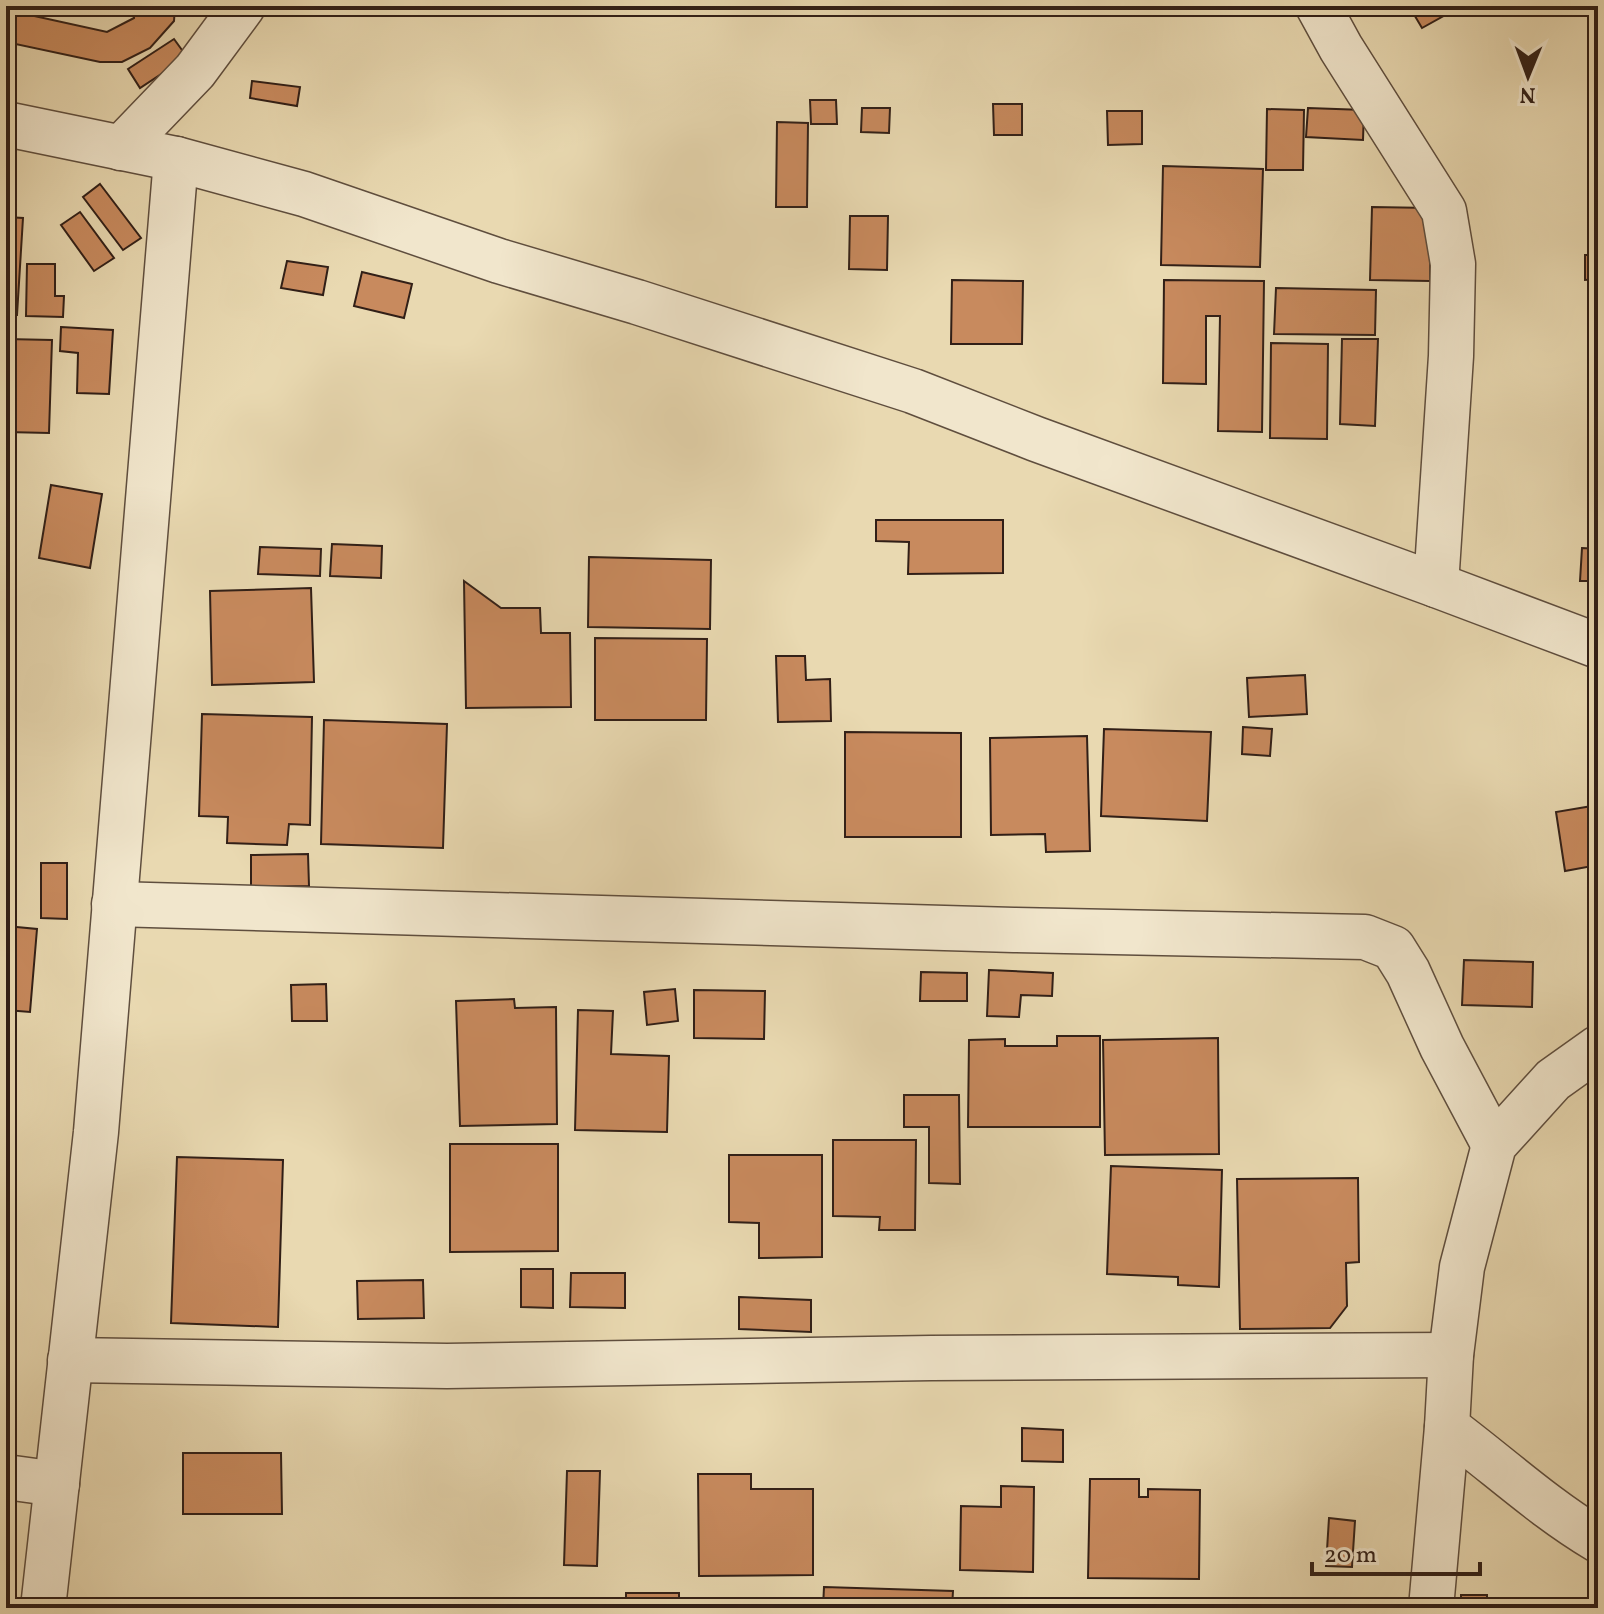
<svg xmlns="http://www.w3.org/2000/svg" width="1604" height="1614" font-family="Vollkorn,serif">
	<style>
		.building { fill: #c88a5e; stroke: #311f17; stroke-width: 2 }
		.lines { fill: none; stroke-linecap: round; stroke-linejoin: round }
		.minor-casing { stroke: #5f4e3e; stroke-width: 47 }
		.minor { stroke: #f1e6cc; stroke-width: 44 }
	</style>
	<rect width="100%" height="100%" fill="#e9d9b1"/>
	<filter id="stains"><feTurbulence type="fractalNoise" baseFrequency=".0025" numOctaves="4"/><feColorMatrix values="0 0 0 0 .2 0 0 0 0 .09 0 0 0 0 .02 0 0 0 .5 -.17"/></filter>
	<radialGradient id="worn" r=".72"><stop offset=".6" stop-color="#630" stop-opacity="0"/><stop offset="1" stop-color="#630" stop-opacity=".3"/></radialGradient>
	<!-- building -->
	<g class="building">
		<polygon points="135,6 175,6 174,21 150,48 122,62 100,62 6,42 7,10 107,32 134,18"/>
		<polygon points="1409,6 1443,6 1447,14 1422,28"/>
		<polygon points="174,39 187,57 140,88 128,69"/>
		<polygon points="252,81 300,87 297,106 250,98"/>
		<polygon points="810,100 836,100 837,124 811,124"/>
		<polygon points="993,104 1022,104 1022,135 994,135"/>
		<polygon points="862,108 890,108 889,133 861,132"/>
		<polygon points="1308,108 1364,110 1363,140 1306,137"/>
		<polygon points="1267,109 1304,110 1303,170 1266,170"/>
		<polygon points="1107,111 1142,111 1142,144 1108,145"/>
		<polygon points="777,122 808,123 807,207 776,207"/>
		<polygon points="1163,166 1263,169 1260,267 1161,265"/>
		<polygon points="100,184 141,238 123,250 83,197"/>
		<polygon points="1372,207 1431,208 1430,281 1370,280"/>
		<polygon points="80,212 114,258 94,271 61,225"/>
		<polygon points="850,216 888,216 887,270 849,269"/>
		<polygon points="6,217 23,218 17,315 6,315"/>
		<polygon points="1585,255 1598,255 1598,279 1585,280"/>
		<polygon points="287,261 328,267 323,295 281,288"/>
		<polygon points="27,264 55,264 55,296 64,296 63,317 26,316"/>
		<polygon points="362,272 412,284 404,318 354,306"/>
		<polygon points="952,280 1023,281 1022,344 951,344"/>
		<polygon points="1164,280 1264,281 1262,432 1218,431 1220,316 1206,316 1206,384 1163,383"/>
		<polygon points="1276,288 1376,290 1375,335 1274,334"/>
		<polygon points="61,327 113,330 109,394 77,393 78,353 60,351"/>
		<polygon points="6,339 52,340 49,433 6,432"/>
		<polygon points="1342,339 1378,339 1375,426 1340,424"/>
		<polygon points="1271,343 1328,344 1327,439 1270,438"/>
		<polygon points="51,485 102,494 90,568 39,558"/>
		<polygon points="876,520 1003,520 1003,573 908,574 909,542 876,541"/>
		<polygon points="332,544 382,546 381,578 330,576"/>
		<polygon points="260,547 321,549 320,576 258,574"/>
		<polygon points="1582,548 1598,549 1598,581 1580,581"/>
		<polygon points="589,557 711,560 710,629 588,627"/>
		<polygon points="464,581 501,608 540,608 541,633 570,633 571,707 466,708"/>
		<polygon points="311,588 314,682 212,685 210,591"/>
		<polygon points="595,638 707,639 706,720 595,720"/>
		<polygon points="776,656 805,656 806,680 830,679 831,721 778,722"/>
		<polygon points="1305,675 1307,714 1249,717 1247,678"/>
		<polygon points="202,714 312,717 310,825 289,824 287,845 227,843 228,817 199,816"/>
		<polygon points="324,720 447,724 443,848 321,844"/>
		<polygon points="1595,720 1598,720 1598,762 1589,761"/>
		<polygon points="1243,727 1272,729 1270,756 1242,754"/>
		<polygon points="1104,729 1211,732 1207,821 1101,816"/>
		<polygon points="845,732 961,733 961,837 845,837"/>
		<polygon points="1087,736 1090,851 1046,852 1045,834 991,835 990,738"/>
		<polygon points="1598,805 1598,865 1565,871 1556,812"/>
		<polygon points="308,854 309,886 251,887 251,855"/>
		<polygon points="41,863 67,863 67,919 41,918"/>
		<polygon points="6,926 37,929 30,1012 6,1010"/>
		<polygon points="1464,960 1533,962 1532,1007 1462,1005"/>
		<polygon points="989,970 1053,973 1052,996 1021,995 1019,1017 987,1016"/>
		<polygon points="921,972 967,973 967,1001 920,1001"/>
		<polygon points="326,984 327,1021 292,1021 291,985"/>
		<polygon points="675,989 678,1021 647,1025 644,992"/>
		<polygon points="694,990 765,991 764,1039 694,1038"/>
		<polygon points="514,999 515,1008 556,1007 557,1124 460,1126 456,1001"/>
		<polygon points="578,1010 613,1011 611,1054 669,1056 667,1132 575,1130"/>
		<polygon points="1057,1036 1100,1036 1100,1127 968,1127 969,1040 1005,1039 1005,1046 1057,1046"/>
		<polygon points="1218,1038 1219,1154 1105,1155 1103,1040"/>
		<polygon points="904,1095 959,1095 960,1184 929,1183 929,1127 904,1127"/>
		<polygon points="833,1140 916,1140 915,1230 879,1230 880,1217 833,1216"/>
		<polygon points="450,1144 558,1144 558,1251 450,1252"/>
		<polygon points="729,1155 822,1155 822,1257 759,1258 759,1223 729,1222"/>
		<polygon points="177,1157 283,1160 278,1327 171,1323"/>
		<polygon points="6,1162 13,1162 11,1200 6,1200"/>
		<polygon points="1111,1166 1222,1170 1219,1287 1178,1285 1178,1277 1107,1274"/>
		<polygon points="1358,1178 1359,1262 1346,1263 1347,1306 1330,1328 1240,1329 1237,1179"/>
		<polygon points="521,1269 553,1269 553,1308 521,1307"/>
		<polygon points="571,1273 625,1273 625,1308 570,1307"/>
		<polygon points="423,1280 424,1318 358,1319 357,1281"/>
		<polygon points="739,1297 811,1300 811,1332 739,1329"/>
		<polygon points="1022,1428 1063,1430 1063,1462 1022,1461"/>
		<polygon points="183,1453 281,1453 282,1514 183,1514"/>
		<polygon points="567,1471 600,1471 597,1566 564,1565"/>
		<polygon points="698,1474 751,1474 751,1489 813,1489 813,1575 699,1576"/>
		<polygon points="1090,1479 1139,1479 1139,1497 1148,1497 1148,1489 1200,1490 1199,1579 1088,1578"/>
		<polygon points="1001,1486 1034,1487 1033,1572 960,1570 961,1506 1001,1507"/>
		<polygon points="1329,1518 1355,1521 1352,1567 1326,1566"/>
		<polygon points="824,1587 953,1591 952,1608 823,1608"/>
		<rect x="626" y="1593" width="53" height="15"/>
		<rect x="1461" y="1595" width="26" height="13"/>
		<polygon points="972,1603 1076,1605 1076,1608 972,1608"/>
	</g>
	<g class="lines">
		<!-- minor casing -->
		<g class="minor-casing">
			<g id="minor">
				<polyline points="1318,6 1341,48 1444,211 1453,264 1451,356 1436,585"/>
				<polyline points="6,124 176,159 304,194 499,261 637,302 913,391 1036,439 1436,585 1598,646"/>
				<polyline points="121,148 195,71 243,6"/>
				<polyline points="114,904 1014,930 1365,937 1393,948 1408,972 1442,1047 1494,1145"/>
				<path d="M1598,1048L1553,1080L1494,1145L1462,1267L1451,1355L1447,1427C1498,1465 1544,1508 1598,1540"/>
				<polyline points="70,1360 447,1366 931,1358 1451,1355"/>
				<polyline points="6,1477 57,1484"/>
				<polyline points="43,1608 96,1132 176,159"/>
				<polyline points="1431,1608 1447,1427"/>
			</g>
		</g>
		<!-- minor -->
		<use href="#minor" class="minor"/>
	</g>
	<!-- margin -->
	<rect width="1604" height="1614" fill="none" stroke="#e9d9b1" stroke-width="32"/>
	<rect x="8" y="8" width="1588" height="1598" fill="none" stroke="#311f17" stroke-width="4"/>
	<rect x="16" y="16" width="1572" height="1582" fill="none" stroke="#311f17" stroke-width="2"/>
	<!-- north arrow -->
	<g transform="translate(1528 76) rotate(181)" stroke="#f1e6cc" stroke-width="6" paint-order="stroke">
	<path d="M0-6L14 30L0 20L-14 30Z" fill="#311f17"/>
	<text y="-12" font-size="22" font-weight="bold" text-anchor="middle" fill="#311f17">N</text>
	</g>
	<!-- scale -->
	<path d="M1312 1562v12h168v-12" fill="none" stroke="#311f17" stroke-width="4"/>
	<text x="1324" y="1562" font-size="24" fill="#311f17" stroke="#f1e6cc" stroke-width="6" paint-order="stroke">20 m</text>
	<rect width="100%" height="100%" filter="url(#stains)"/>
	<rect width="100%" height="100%" fill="url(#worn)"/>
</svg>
